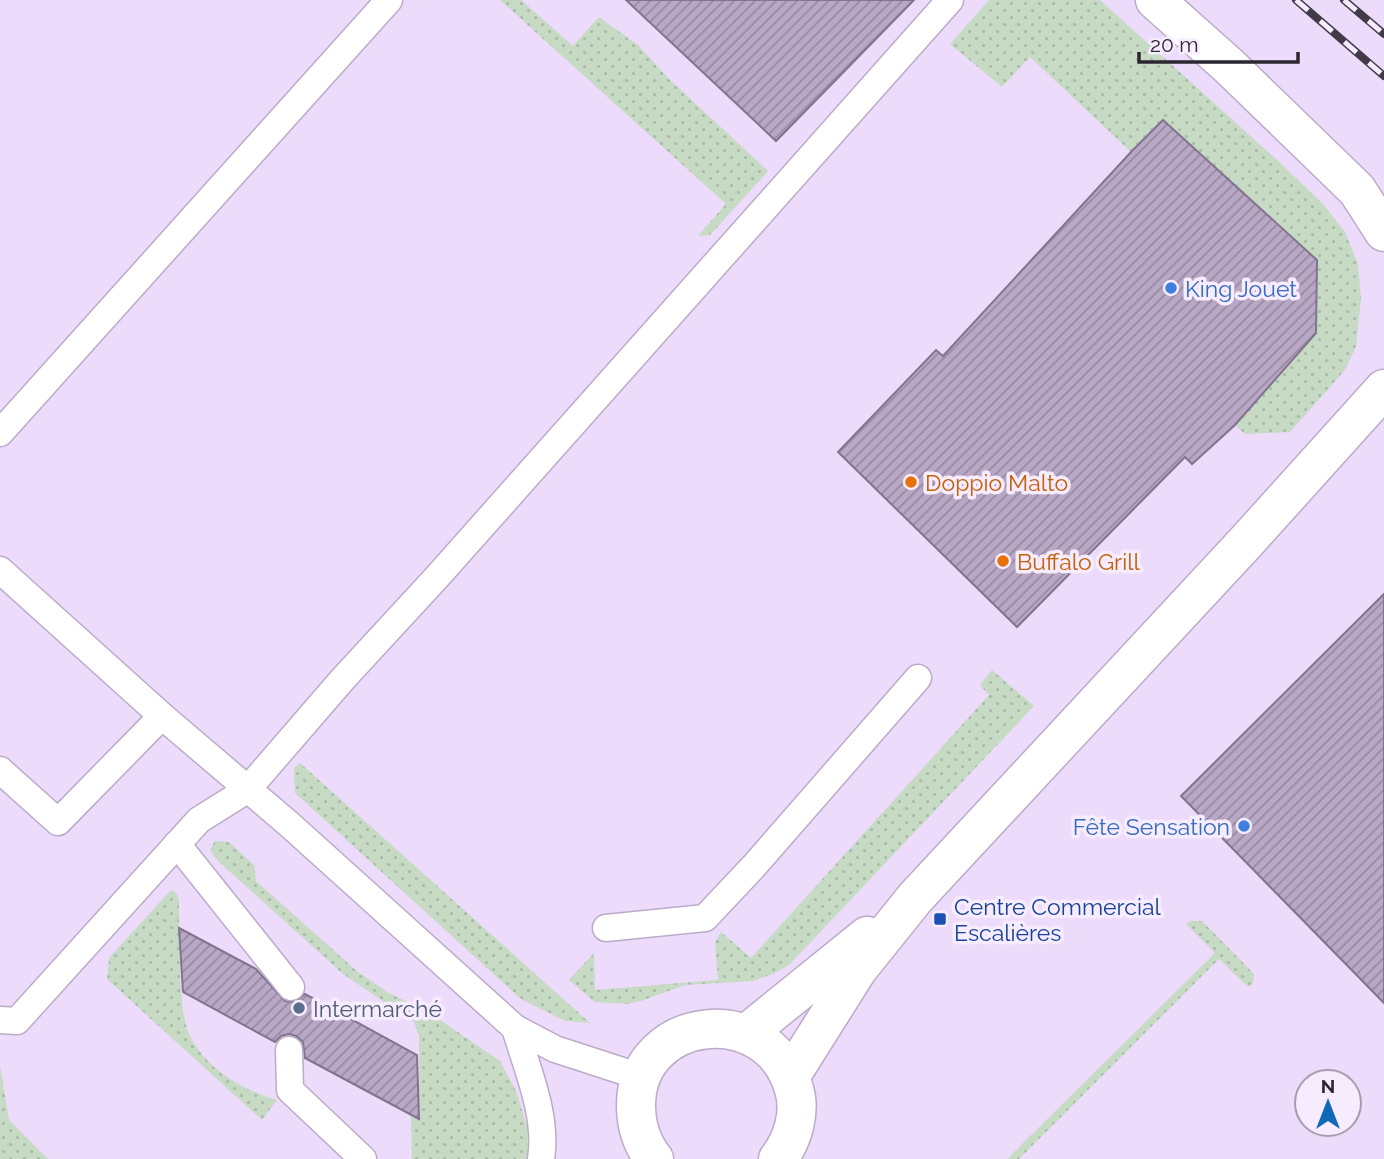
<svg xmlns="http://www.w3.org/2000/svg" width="1384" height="1159" font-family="Raleway,sans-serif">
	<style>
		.grass { fill: url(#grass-dots) }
		.building { fill: url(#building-hatch); stroke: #82738e; stroke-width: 2 }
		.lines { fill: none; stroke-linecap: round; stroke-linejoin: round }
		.lane-casing { stroke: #bbabc8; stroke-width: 29 }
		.street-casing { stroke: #bbabc8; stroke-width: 41 }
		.lane { stroke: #fff; stroke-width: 26 }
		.street { stroke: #fff; stroke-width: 38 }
		.rail-casing { stroke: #413a47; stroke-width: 8 }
		.rail { stroke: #f6ecfe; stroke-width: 5; stroke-dasharray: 16; stroke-linecap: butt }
		.shop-dot { fill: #3f7fe0; stroke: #f6ecfe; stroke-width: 2.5 }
		.food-dot { fill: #e8710a; stroke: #f6ecfe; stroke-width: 2.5 }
		.transit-dot { fill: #1a4fb4; stroke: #f6ecfe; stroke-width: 2.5 }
		.service-dot { fill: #5c6f8a; stroke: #f6ecfe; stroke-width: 2.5 }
		.labels { text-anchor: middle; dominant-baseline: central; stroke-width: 7; stroke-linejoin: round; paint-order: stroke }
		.shop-label { font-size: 23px; fill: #366cbe; stroke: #f6ecfe; text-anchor: start }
		.food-label { font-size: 23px; fill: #c56008; stroke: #f6ecfe; text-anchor: start }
		.transit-label { font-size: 23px; fill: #164399; stroke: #f6ecfe; text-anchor: start }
		.service-label { font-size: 23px; fill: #4e5e75; stroke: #f6ecfe; text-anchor: start }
	</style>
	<defs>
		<pattern id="grass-dots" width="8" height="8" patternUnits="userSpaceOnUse" patternTransform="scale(1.75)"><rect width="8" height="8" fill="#c6dac4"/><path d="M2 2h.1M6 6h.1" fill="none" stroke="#aabba9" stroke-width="1.8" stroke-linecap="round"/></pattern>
		<pattern id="building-hatch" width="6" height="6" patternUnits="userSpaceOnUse" patternTransform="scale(1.75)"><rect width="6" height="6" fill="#b8a8c5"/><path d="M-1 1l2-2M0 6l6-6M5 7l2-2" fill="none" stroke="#9689a1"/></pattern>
	</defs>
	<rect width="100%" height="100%" fill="#ecdbfa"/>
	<!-- grass -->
	<g class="grass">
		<polygon points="500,0 521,0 573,46 599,17 639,46 669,79 768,171 710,235 698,236 726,204"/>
		<polygon points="989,0 1100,0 1276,159 1322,203 1345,232 1358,264 1361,299 1356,346 1345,370 1290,432 1245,434 1235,425 1316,260 1164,120 1131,152 1030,57 1002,87 950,44"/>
		<polygon points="992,670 1034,706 789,965 773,974 753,981 685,985 641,1001 627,1004 595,1002 569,980 594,953 595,990 718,980 715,942 721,932 751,958 989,695 980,685"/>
		<polygon points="300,763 590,1023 565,1021 521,999 295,793 294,768"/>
		<polygon points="215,841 229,842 254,865 256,881 358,972 387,992 430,1013 500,1061 516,1091 527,1127 528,1159 412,1159 411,1114 419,1117 419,1036 414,1022 343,974 218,861 210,850"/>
		<path d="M171,890L176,893L179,900C179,929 178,1011 189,1034C206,1069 242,1090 277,1100L262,1120L107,979L109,958Z"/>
		<polygon points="1191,921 1202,921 1254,974 1253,983 1248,987 1219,959 1019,1159 1007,1159 1215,953 1186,924"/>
		<polygon points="0,1066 9,1120 48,1159 0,1159"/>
	</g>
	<!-- building -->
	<g class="building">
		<polygon points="626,0 914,0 776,141"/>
		<polygon points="1163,120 1317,260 1316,333 1235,425 1192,464 1185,457 1017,627 838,452 936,350 943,356 1131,152"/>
		<polygon points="1384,594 1384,1003 1181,796"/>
		<polygon points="179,928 256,969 285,1001 294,1002 305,994 417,1055 419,1119 305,1058 303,1042 296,1036 289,1034 281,1036 275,1042 183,992"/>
	</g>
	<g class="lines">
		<!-- lane casing -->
		<g class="lane-casing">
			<g id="lane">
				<polyline points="0,433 389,0"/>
				<polyline points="0,570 162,716 58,822 0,770"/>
				<polyline points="162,716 290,825 515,1028 555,1049 641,1077"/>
				<polyline points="177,844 291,987"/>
				<polyline points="606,928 705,918 754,866 918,678"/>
				<polyline points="0,1020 17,1021 199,820 247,790 342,680 437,577 950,0"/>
				<path d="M515,1028C527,1069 548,1116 541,1159"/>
				<polyline points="289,1050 290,1090 363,1159"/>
			</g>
		</g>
		<!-- street casing -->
		<g class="street-casing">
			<g id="street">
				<polyline points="1155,0 1229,66 1357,190 1384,232"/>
				<polyline points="746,1034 867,936"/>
				<polyline points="790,1077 858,969 915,898 1246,542 1384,389"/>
				<path d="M654,1159C641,1143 636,1125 636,1105C636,1016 768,998 794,1089C801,1112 793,1140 778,1159"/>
			</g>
		</g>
		<!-- lane -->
		<use href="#lane" class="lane"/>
		<!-- street -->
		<use href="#street" class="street"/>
		<!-- rail casing -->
		<g class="rail-casing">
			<g id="rail">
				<polyline points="1296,0 1384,76"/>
				<polyline points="1344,0 1384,34"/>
			</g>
		</g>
		<!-- rail -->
		<use href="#rail" class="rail"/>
	</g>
	<!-- markers -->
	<g class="shop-dot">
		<circle cx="1171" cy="288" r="7"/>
		<circle cx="1244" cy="826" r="7"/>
	</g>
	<g class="food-dot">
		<circle cx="911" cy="482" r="7"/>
		<circle cx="1003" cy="561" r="7"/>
	</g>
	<rect class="transit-dot" x="933" y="912" width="14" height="14" rx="3.5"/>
	<circle class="service-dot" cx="299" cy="1008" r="7"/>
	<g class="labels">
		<!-- shop labels -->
		<g class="shop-label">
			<text x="1185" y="288">King Jouet</text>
			<text x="1230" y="826" text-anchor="end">Fête Sensation</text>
		</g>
		<!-- food labels -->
		<g class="food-label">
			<text x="925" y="482">Doppio Malto</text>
			<text x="1017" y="561">Buffalo Grill</text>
		</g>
		<!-- transit labels -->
		<g class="transit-label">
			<text x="954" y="906">Centre Commercial<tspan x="954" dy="26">Escalières</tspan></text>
		</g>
		<!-- service labels -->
		<g class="service-label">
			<text x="313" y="1008">Intermarché</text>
		</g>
	</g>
	<!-- north arrow -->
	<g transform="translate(1328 1103)"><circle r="33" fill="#f6ecfe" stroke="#a59dac" stroke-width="2"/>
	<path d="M0-5L12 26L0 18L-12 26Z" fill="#1069b6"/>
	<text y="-10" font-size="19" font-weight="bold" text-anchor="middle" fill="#2c2631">N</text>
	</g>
	<!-- scale -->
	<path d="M1139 52v10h159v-10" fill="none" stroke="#2c2631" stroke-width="3.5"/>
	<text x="1150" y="52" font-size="21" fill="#2c2631" stroke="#f6ecfe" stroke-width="5" paint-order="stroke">20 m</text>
</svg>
